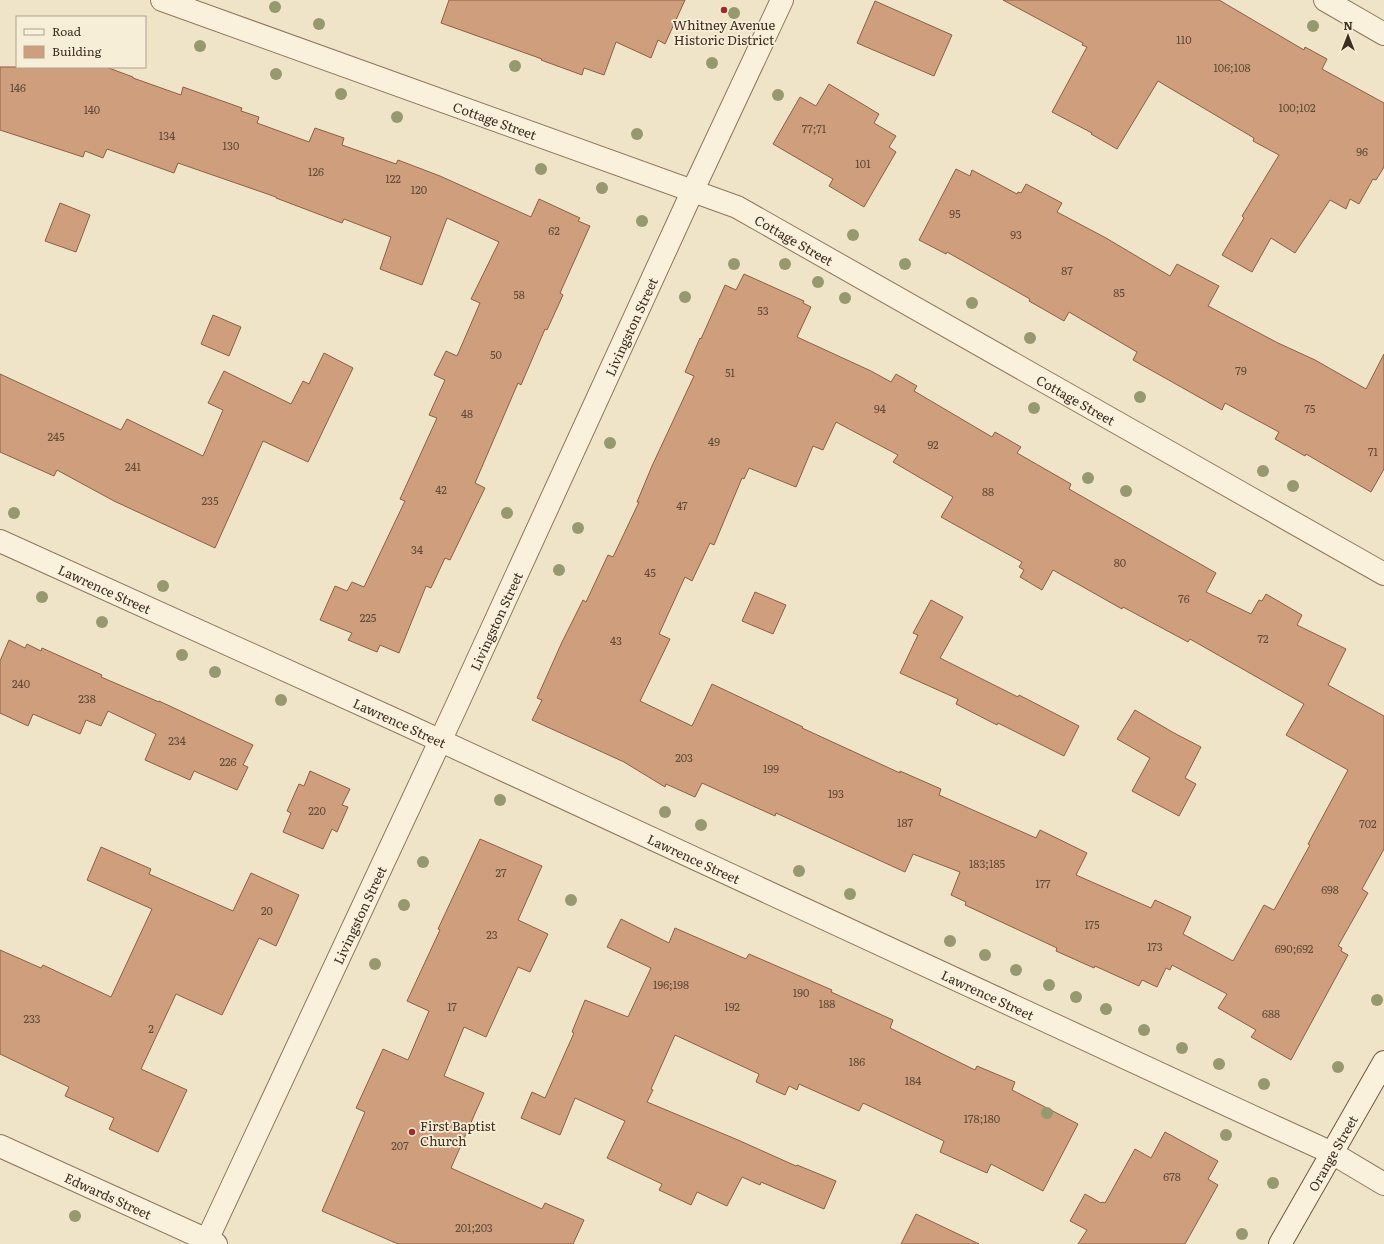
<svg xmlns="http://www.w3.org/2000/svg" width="1384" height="1244" font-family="Literata,serif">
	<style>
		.building { fill: #cf9f7d; stroke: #8d5f41; fill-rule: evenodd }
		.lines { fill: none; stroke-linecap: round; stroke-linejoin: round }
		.minor-casing { stroke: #8d765c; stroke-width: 24 }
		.tertiary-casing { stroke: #8d765c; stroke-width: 24 }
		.secondary-casing { stroke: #6f573f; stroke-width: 24 }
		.minor { stroke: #faf1dc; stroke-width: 22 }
		.tertiary { stroke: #faf1dc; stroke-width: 22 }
		.secondary { stroke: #faf1dc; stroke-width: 22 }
		.tree { fill: #96986f }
		.poi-dot { fill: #9e2a2b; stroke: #f7eed8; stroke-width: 1.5 }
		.labels { text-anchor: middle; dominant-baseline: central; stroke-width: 3.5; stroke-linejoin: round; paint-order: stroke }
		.number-label { font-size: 11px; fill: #624a37 }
		.poi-label { font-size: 13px; fill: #3d2e20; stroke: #f7eed8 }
		.street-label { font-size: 13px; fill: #3d2e20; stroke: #f7eed8 }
	</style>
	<rect width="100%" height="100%" fill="#f0e4c8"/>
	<!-- building -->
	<g class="building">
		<polygon points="449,0 685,0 665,44 658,40 651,58 616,42 604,75 584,68 582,75 541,60 542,59 441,23"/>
		<polygon points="1003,0 1219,0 1304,50 1305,47 1327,59 1322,69 1384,103 1384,167 1376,180 1373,179 1359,204 1350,199 1346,209 1330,200 1295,253 1271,238 1252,272 1222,255 1244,218 1242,216 1279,155 1253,141 1254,138 1158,81 1117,149 1091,134 1092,133 1052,112 1087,47 1082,45 1083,43"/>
		<polygon points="875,1 952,35 934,76 857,43"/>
		<polygon points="0,67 106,67 133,77 133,78 181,95 183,87 242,108 241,111 259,117 257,123 309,142 315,128 344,138 342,145 396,164 398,160 440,176 531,217 539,199 580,218 578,221 590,226 560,293 563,295 547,330 545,329 521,385 518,383 475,483 485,488 450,560 445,558 431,588 426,586 399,653 380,645 377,652 348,640 352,633 320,620 335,586 347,591 352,582 364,587 405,501 400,499 437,418 429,415 445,380 434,375 446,351 457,356 480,303 471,299 499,242 447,218 422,285 380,269 391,237 344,219 342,223 276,198 276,197 178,163 174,173 107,149 103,158 85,151 83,157 0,130"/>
		<polygon points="829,84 879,114 874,123 896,136 889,147 896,152 864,207 829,186 833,179 773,144 800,97 816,106"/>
		<polygon points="956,169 970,176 972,170 1017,194 1018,192 1021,193 1026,184 1062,203 1057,212 1106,238 1170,276 1177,264 1219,286 1208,306 1278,343 1315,360 1366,389 1384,354 1384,469 1371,492 1306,454 1305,456 1275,439 1279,432 1225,403 1222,410 1133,360 1137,352 1069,312 1064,321 1029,301 1030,299 947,252 946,254 919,240"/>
		<polygon points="60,203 90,215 76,252 45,241"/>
		<path d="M744,274L804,301L803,303L811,307L797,337L871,371L891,382L896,374L917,386L914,391L992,437L995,432L1021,447L1017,453L1071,484L1069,489L1216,573L1206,592L1251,614L1259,600L1262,601L1266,594L1302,615L1297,625L1346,649L1328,685L1384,716V849L1362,889L1368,893L1338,946L1342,948L1341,951L1348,955L1291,1060L1251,1037L1256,1030L1218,1008L1227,994L1172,965L1170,970L1166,968L1157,987L1142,980L1139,986L1095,966L1094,968L1056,951L1057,948L965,905L966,902L951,895L960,872L913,854L905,872L776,813L775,816L702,783L695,797L666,784L665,787L624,762L532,720L542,700L537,698L562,642L583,600L586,602L608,555L613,557L639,502H637L652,466L694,376L685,372L700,338L701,339L725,285L736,290ZM836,422L898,455L893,462L953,497L941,517L1022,562L1019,567L1024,570L1020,577L1042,590L1053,570L1122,609L1123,607L1188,642L1190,639L1304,704L1286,735L1348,770L1308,844L1310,845L1274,910L1264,905L1233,961L1183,934L1191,917L1155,900L1151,908L1076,875L1087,853L1040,830L1036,838L939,795L941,789L900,771V773L802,728L803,727L712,684L692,726L640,701L670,639L659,634L685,577L692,581L710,543L714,545L742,478L744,479L749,468L796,487L813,446L823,450Z"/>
		<polygon points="213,315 241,327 229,356 201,344"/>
		<polygon points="324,353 353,368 308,462 263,441 215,548 114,501 57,470 54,476 0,452 0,374 121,430 127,419 203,456 223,410 208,403 224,371 291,404 303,381 309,384"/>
		<polygon points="755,592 786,605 773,634 742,621"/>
		<polygon points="931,600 963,617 940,658 1018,697 1019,695 1079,726 1064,756 998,723 997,725 956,704 958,699 900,673 918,635 913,633"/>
		<polygon points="9,640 25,648 27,644 41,651 42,648 102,675 101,677 159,702 159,701 253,745 243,765 248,767 237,790 194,771 190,780 145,760 156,734 108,711 101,726 86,720 80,734 33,714 28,726 0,713 0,661"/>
		<polygon points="1135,710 1174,733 1201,747 1185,778 1196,784 1179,816 1132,791 1150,758 1117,739"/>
		<polygon points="310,771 350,789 342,805 348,807 337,832 332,829 323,849 283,832 291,813 287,811 299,784 304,786"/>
		<polygon points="480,839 542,866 518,920 548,934 530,972 518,967 486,1037 464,1027 444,1076 484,1093 451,1168 542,1209 545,1203 584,1220 573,1244 398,1244 322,1211 365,1112 356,1108 383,1049 408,1060 429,1011 407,1001 440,930 438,929"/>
		<polygon points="101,847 151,869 149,874 233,911 251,873 299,895 276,946 259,938 222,1015 176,994 141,1069 187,1090 158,1152 109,1129 114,1118 65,1096 69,1087 0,1054 0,950 41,968 43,965 111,997 152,909 87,880"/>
		<polygon points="621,919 669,943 675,928 746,959 749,954 832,990 831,992 893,1020 890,1028 975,1070 977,1066 1015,1082 1012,1090 1078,1124 1043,1191 991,1164 987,1173 940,1152 944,1141 863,1103 859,1111 799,1084 797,1090 789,1086 785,1095 756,1082 759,1074 675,1035 651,1089 653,1090 647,1102 738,1140 796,1166 797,1165 836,1181 824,1209 761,1182 760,1185 742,1177 727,1206 697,1192 691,1205 659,1190 662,1184 607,1158 625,1121 575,1098 560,1135 521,1118 532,1092 545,1098 574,1033 572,1032 585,1000 628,1017 651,968 607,947"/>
		<polygon points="1165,1132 1218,1161 1208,1179 1218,1185 1185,1244 1078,1244 1087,1230 1070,1221 1085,1194 1101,1203 1102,1202 1105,1203 1135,1149 1151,1158"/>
		<polygon points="916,1214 979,1244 901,1244"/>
	</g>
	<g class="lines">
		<!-- minor casing -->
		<g class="minor-casing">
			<g id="minor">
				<path id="s1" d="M162,0L737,207L1384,574"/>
				<polyline points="1325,0 1384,34"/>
				<path id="s2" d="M0,541L400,722L1275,1127L1332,1153L1384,1184"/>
				<path id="s3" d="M207,1240L456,707L693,190L782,0"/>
			</g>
		</g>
		<!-- tertiary casing -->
		<g class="tertiary-casing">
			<g id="tertiary">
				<path id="s4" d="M0,1146L216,1244"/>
			</g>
		</g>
		<!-- secondary casing -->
		<g class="secondary-casing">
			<g id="secondary">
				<path id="s5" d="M1280,1244L1384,1062"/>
			</g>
		</g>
		<!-- minor -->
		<use href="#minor" class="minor"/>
		<!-- tertiary -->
		<use href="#tertiary" class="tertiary"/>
		<!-- secondary -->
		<use href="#secondary" class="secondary"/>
	</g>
	<!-- trees -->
	<g class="tree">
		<circle cx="275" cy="7" r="6"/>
		<circle cx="734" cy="13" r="6"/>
		<circle cx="319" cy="24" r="6"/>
		<circle cx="1313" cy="26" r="6"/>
		<circle cx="200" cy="46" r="6"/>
		<circle cx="712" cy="63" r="6"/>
		<circle cx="515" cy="66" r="6"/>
		<circle cx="276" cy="74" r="6"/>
		<circle cx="341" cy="94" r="6"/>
		<circle cx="778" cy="95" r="6"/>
		<circle cx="397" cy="117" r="6"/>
		<circle cx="637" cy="134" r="6"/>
		<circle cx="541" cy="169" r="6"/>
		<circle cx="602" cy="188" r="6"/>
		<circle cx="642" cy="221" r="6"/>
		<circle cx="853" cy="235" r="6"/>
		<circle cx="734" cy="264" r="6"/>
		<circle cx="785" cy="264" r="6"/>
		<circle cx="905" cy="264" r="6"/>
		<circle cx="818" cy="282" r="6"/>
		<circle cx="685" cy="297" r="6"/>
		<circle cx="845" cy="298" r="6"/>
		<circle cx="972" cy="303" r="6"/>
		<circle cx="1030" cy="338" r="6"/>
		<circle cx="1140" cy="397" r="6"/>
		<circle cx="1034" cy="408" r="6"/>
		<circle cx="610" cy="443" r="6"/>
		<circle cx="1263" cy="471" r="6"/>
		<circle cx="1088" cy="478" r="6"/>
		<circle cx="1293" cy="486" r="6"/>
		<circle cx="1126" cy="491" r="6"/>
		<circle cx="14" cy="513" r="6"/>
		<circle cx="507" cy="513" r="6"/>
		<circle cx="578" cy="528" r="6"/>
		<circle cx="559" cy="570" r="6"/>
		<circle cx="163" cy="586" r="6"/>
		<circle cx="42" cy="597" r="6"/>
		<circle cx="102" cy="622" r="6"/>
		<circle cx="182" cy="655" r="6"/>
		<circle cx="215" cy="672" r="6"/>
		<circle cx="281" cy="700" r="6"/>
		<circle cx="500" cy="800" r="6"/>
		<circle cx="665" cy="812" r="6"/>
		<circle cx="701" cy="825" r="6"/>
		<circle cx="423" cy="862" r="6"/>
		<circle cx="799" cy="871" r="6"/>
		<circle cx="850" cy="894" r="6"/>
		<circle cx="571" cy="900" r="6"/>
		<circle cx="404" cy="905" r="6"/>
		<circle cx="950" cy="941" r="6"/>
		<circle cx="985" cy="955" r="6"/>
		<circle cx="375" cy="964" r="6"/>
		<circle cx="1016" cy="970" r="6"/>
		<circle cx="1049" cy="985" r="6"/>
		<circle cx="1076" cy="997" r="6"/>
		<circle cx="1377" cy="1000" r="6"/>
		<circle cx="1106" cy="1009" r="6"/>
		<circle cx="1144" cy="1030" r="6"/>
		<circle cx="1182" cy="1048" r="6"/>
		<circle cx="1219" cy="1064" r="6"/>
		<circle cx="1338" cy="1067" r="6"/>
		<circle cx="1264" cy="1084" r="6"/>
		<circle cx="1047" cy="1113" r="6"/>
		<circle cx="1226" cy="1135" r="6"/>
		<circle cx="1273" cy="1183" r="6"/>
		<circle cx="75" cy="1216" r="6"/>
		<circle cx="1242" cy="1234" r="6"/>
	</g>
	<!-- markers -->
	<g class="poi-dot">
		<circle cx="724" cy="10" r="4"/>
		<circle cx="412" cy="1132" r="4"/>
	</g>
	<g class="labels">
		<!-- number labels -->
		<g class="number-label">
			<text x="1184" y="39">110</text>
			<text x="1232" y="67">106;108</text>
			<text x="18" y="87">146</text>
			<text x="1297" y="107">100;102</text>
			<text x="92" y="109">140</text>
			<text x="814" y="128">77;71</text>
			<text x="167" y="135">134</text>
			<text x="231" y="145">130</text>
			<text x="1362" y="151">96</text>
			<text x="863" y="163">101</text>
			<text x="316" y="171">126</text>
			<text x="393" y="178">122</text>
			<text x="419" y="189">120</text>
			<text x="955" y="213">95</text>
			<text x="554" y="230">62</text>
			<text x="1016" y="234">93</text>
			<text x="1067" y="270">87</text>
			<text x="1119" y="292">85</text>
			<text x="519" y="294">58</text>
			<text x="763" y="310">53</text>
			<text x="496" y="354">50</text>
			<text x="1241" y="370">79</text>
			<text x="730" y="372">51</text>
			<text x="880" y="408">94</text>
			<text x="1310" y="408">75</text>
			<text x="467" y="413">48</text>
			<text x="56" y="436">245</text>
			<text x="714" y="441">49</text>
			<text x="933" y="444">92</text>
			<text x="1373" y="451">71</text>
			<text x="133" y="466">241</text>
			<text x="441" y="489">42</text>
			<text x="988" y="491">88</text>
			<text x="210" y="500">235</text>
			<text x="682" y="505">47</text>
			<text x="417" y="549">34</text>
			<text x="1120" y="562">80</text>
			<text x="650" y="572">45</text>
			<text x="1184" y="598">76</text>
			<text x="368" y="617">225</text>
			<text x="1263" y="638">72</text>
			<text x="616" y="640">43</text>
			<text x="21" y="683">240</text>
			<text x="87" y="698">238</text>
			<text x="177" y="740">234</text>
			<text x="684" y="757">203</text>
			<text x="228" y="761">226</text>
			<text x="771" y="768">199</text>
			<text x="836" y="793">193</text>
			<text x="317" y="810">220</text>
			<text x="905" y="822">187</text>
			<text x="1368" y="823">702</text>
			<text x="987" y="863">183;185</text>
			<text x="501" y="872">27</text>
			<text x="1043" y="883">177</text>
			<text x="1330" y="889">698</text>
			<text x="267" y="910">20</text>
			<text x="1092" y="924">175</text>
			<text x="492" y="934">23</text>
			<text x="1155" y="946">173</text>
			<text x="1294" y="948">690;692</text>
			<text x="671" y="984">196;198</text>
			<text x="801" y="992">190</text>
			<text x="827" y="1003">188</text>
			<text x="452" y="1006">17</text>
			<text x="732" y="1006">192</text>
			<text x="1271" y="1013">688</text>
			<text x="32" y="1018">233</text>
			<text x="151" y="1028">2</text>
			<text x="857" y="1061">186</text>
			<text x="913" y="1080">184</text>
			<text x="982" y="1118">178;180</text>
			<text x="400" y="1145">207</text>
			<text x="1172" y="1176">678</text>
			<text x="474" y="1227">201;203</text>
		</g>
		<!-- poi labels -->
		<g class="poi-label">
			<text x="724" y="24">Whitney Avenue<tspan x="724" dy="15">Historic District</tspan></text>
			<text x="420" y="1125" text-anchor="start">First Baptist<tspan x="420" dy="15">Church</tspan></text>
		</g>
		<!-- street labels -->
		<g class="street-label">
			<text stroke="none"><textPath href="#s1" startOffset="354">Cottage Street</textPath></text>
			<text stroke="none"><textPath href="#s1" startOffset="677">Cottage Street</textPath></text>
			<text stroke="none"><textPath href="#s3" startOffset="1007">Livingston Street</textPath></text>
			<text stroke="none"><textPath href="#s1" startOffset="1001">Cottage Street</textPath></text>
			<text stroke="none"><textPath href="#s2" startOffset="115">Lawrence Street</textPath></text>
			<text stroke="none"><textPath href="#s3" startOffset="683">Livingston Street</textPath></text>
			<text stroke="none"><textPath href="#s2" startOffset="439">Lawrence Street</textPath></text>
			<text stroke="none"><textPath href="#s2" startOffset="763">Lawrence Street</textPath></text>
			<text stroke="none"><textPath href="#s3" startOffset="359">Livingston Street</textPath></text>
			<text stroke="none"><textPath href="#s2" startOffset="1087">Lawrence Street</textPath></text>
			<text stroke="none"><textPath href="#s5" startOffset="105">Orange Street</textPath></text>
			<text stroke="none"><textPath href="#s4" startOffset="119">Edwards Street</textPath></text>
		</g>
	</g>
	<!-- legend -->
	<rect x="16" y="16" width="130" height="52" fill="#f7eed8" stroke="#ada18e"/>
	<rect x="24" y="29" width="20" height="6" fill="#faf1dc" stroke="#ada18e"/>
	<text x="52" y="36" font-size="12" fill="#3d2e20">Road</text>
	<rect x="24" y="46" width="20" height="12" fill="#cf9f7d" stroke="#ada18e"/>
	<text x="52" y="56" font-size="12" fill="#3d2e20">Building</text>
	<!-- north arrow -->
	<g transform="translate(1348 36)" stroke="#f7eed8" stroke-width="3" paint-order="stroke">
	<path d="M0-3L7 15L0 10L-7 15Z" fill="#3d2e20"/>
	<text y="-6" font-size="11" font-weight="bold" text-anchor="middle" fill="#3d2e20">N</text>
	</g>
</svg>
